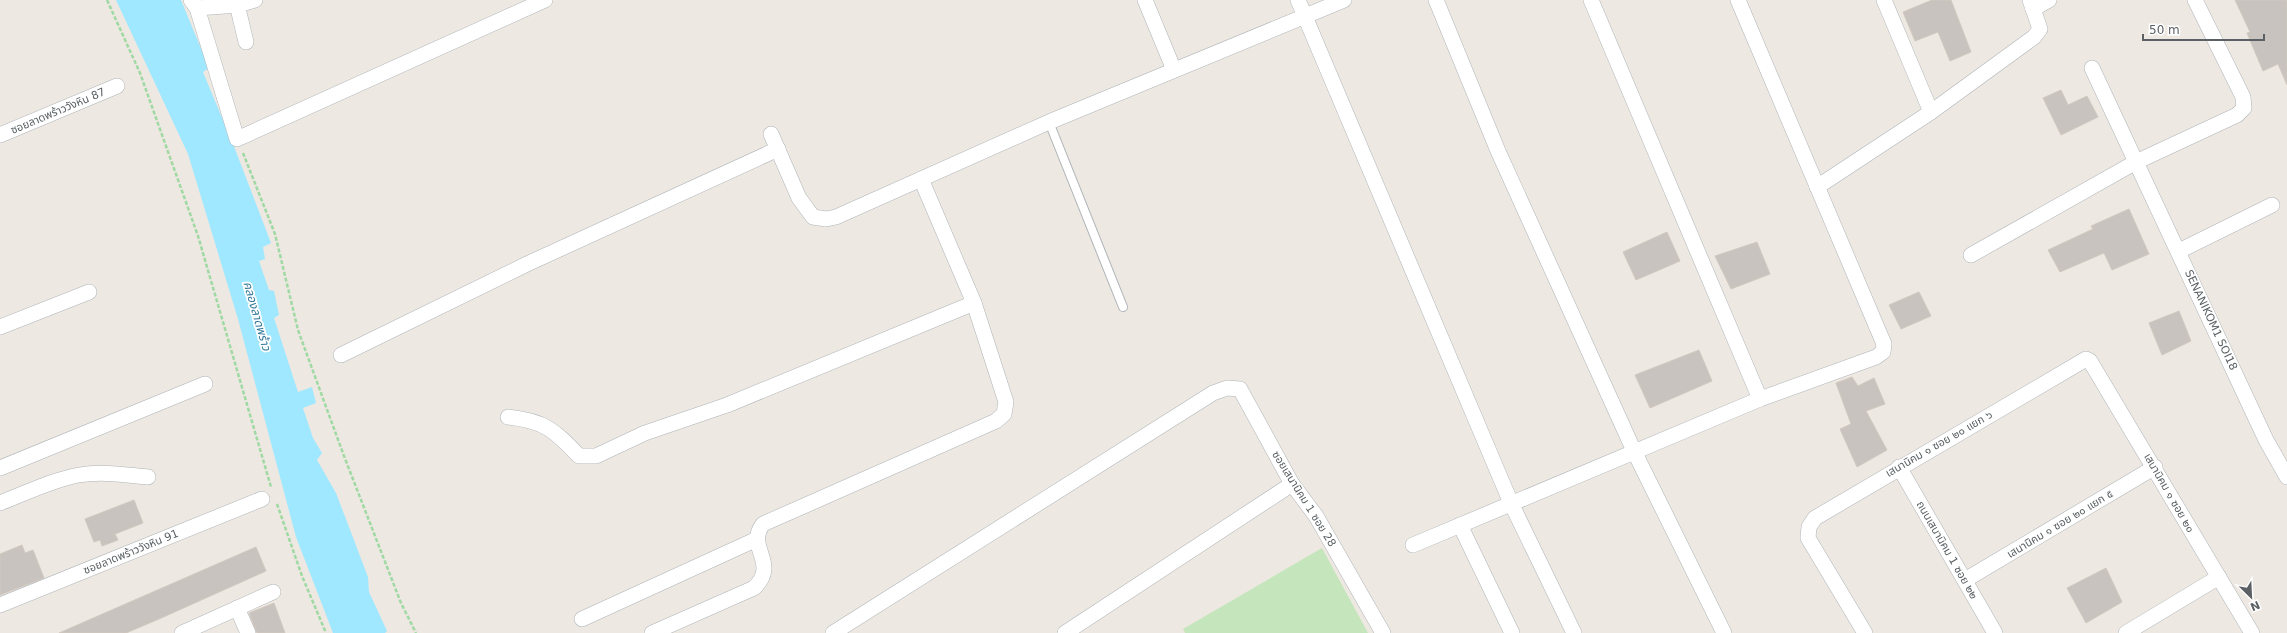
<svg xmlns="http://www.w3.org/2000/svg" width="2287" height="633" font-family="'DejaVu Sans','Noto Sans Thai',sans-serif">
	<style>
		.green { fill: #c5e6bc }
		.water { fill: #a0e8ff }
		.building { fill: #c8c3be; stroke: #d2c9bf }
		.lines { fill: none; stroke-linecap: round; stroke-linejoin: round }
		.service-casing { stroke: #afb4b8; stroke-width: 10 }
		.minor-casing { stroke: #afb4b8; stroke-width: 16 }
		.path { stroke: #9fd9a3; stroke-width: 2.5; stroke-dasharray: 4 2; stroke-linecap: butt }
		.service { stroke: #fff; stroke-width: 8 }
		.minor { stroke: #fff; stroke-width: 15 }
		.labels { text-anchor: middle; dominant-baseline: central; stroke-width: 3.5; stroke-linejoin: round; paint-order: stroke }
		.street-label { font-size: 11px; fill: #5a6063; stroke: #fff }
		.water-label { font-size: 12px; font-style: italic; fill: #33799a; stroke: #fff }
	</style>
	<rect width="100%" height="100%" fill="#ede8e1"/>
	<!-- green -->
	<polygon class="green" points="1322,548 1368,633 1185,633 1183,629"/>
	<!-- water -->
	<polygon class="water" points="116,0 181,0 209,68 203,72 235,149 271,243 263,247 265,259 259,261 269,290 274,291 279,315 274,318 298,392 312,387 316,403 303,408 313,438 322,453 317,460 336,493 368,577 369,592 387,631 385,633 333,633 296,537 238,319 188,154"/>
	<!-- building -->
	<g class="building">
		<polygon points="1932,0 1951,0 1971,52 1950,61 1938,32 1915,41 1903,12"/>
		<polygon points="2235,0 2287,0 2287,85 2278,64 2263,71 2247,33 2250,32"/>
		<polygon points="2061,90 2068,105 2087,96 2098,117 2061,135 2043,98"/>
		<polygon points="2129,209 2149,254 2112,270 2104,253 2060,272 2048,250 2093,229 2091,226"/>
		<polygon points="1667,232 1680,261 1636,280 1623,252"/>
		<polygon points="1757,242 1770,274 1731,289 1715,256"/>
		<polygon points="1919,292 1931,316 1901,329 1889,305"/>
		<polygon points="2179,311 2191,341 2162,355 2149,323"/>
		<polygon points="1699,350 1712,381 1650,408 1635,375"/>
		<polygon points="1852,377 1858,386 1874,378 1885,404 1866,411 1887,450 1857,467 1840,429 1851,424 1836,383"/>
		<polygon points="134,500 143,523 115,534 118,540 102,546 100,540 94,542 85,519"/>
		<polygon points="22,545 25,553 33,550 44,578 0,595 0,554"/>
		<polygon points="256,547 266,571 159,619 126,633 59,633"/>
		<polygon points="2106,568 2122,602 2086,623 2067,588"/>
		<polygon points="274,603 285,633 257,633 249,613"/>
	</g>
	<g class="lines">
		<!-- service casing -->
		<g class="service-casing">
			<polyline id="service" points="1049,122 1123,307"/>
		</g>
		<!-- minor casing -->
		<g class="minor-casing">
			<g id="minor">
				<polyline points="191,0 197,8 237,139 545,0"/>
				<polyline points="236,0 246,42"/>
				<polyline points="1145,0 1174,70"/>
				<polyline points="1298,0 1511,503 1574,633"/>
				<polyline points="1436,0 1498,151 1634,451 1724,633"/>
				<polyline points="1591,0 1760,399"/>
				<polyline points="1884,0 1931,112"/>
				<polyline points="197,8 238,5 255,0"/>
				<polyline points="2033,9 2049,0"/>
				<polyline points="2092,68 2266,440 2287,477"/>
				<polyline points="771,134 799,198 813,217 826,219 836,217 1049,122 1344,0"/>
				<polyline points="0,135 117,86"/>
				<polyline points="1817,187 1931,112 2034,37 2040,29 2030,0"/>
				<polyline points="2179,251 2272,205"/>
				<polyline points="1971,255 2136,162 2237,115 2244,108 2243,97 2195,0"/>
				<polyline points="0,327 89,292"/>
				<polyline points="341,355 527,264 778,149"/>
				<path d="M508,417C545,421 554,430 579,456H596L645,433L727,405L974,303"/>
				<polyline points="1899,467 1995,633"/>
				<polyline points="0,468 205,384"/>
				<path d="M0,503C26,493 52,480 79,475C102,471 126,475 148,477"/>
				<polyline points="1460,525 1512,633"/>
				<polyline points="1413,545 1760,399 1876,357 1883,352 1884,344 1738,0"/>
				<polyline points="1965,580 2155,467"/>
				<polyline points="0,605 262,499"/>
				<polyline points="237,608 248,633"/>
				<polyline points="582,619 757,539"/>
				<polyline points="182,633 273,592"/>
				<path d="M652,633L754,588C780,563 745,547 763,524L996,421L1004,414L1006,402L974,303L921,179"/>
				<polyline points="833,633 1213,393 1227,388 1240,389 1292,484 1316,516 1383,633"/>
				<polyline points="1065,633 1292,484"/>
				<polyline points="1865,633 1808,538 1809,527 1815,518 2086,359 2090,361 2252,633"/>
				<polyline points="2126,633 2219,577"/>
			</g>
		</g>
		<!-- path -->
		<g class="path">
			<polyline points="107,0 140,73 198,236 271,487"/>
			<polyline points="243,153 275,234 298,330 344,456 401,603 416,633"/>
			<polyline points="277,504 302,576 326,633"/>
		</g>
		<!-- service -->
		<use href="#service" class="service"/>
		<!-- minor -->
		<use href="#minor" class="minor"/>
	</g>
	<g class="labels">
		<!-- street labels -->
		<g class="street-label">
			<text transform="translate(58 111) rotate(-23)">ซอยลาดพร้าววังหิน 87</text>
			<text transform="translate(2211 320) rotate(65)">SENANIKOM1 SOI18</text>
			<text transform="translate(1939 444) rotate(-30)">เสนานิคม ๑ ซอย ๒๐ แยก ๖</text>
			<text transform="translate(2169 493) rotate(60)">เสนานิคม ๑ ซอย ๒๐</text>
			<text transform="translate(1304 499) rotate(58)">ซอยเสนานิคม 1 ซอย 28</text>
			<text transform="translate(2060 524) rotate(-31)">เสนานิคม ๑ ซอย ๒๐ แยก ๕</text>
			<text transform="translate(1947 550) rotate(60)">ถนนเสนานิคม 1 ซอย ๒๒</text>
			<text transform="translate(131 552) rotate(-22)">ซอยลาดพร้าววังหิน 91</text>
		</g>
		<!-- water labels -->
		<g class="water-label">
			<text transform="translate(257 316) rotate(74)">คลองลาดพร้าว</text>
		</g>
	</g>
	<!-- north arrow -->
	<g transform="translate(2251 597) rotate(156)" stroke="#ffffff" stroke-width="3" paint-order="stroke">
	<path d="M0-3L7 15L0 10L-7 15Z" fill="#5a6063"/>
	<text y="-6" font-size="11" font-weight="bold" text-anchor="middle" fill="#5a6063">N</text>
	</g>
	<!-- scale -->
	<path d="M2143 34v6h121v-6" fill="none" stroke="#5a6063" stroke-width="2"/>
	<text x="2149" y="34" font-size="12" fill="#5a6063" stroke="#ffffff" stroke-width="3" paint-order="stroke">50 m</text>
</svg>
